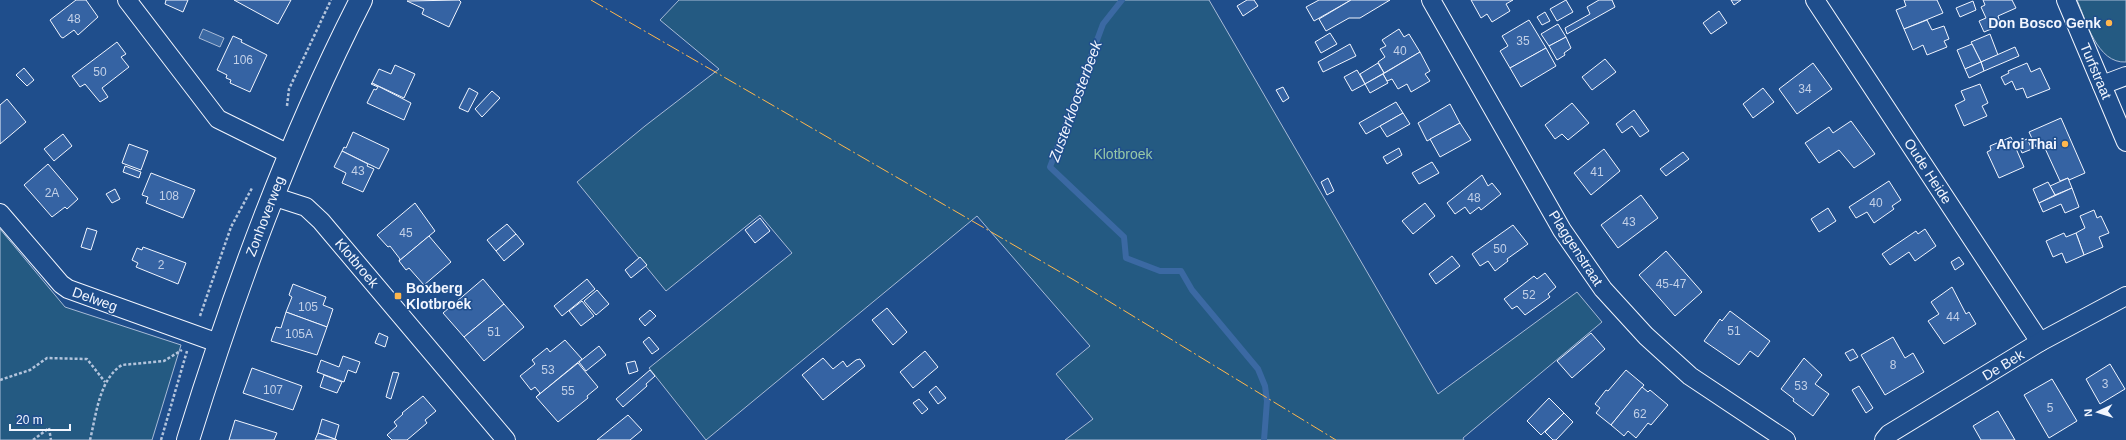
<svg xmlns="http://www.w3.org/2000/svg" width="2126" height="440" font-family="Helvetica,sans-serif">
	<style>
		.green { fill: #245a82; stroke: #a8bbd7 }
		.water { fill: #3b69a3; stroke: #a8bbd7 }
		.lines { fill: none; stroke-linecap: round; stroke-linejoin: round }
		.stream { stroke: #3b69a3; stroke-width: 6 }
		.building { fill: #3563a3; stroke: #f2f6ff }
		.minor-casing { stroke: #f2f6ff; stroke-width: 20 }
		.tertiary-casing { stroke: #f2f6ff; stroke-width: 24 }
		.path { stroke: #b3c4dc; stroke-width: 2.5; stroke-dasharray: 3 2; stroke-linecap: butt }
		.minor { stroke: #1f4e8c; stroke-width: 18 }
		.tertiary { stroke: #1f4e8c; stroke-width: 22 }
		.power { stroke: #ffb74d; stroke-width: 1; stroke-dasharray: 14 3 2 3; stroke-linecap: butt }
		.poi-dot { fill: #ffb74d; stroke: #1f4e8c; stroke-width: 1.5 }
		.labels { text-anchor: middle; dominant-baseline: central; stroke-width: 3; stroke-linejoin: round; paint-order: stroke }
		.number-label { font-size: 12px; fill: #c3d1e8 }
		.poi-label { font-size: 14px; font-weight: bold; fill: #f2f6ff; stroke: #1f4e8c; text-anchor: end }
		.street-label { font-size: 14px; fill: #f2f6ff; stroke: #1f4e8c }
		.park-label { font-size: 14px; fill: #97c8a6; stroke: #1f4e8c }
		.water-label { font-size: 15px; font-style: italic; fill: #f2f6ff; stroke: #1f4e8c }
	</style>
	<rect width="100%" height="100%" fill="#1f4e8c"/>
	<!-- green -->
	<g class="green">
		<polygon points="679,0 1209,0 1438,394 1577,292 1602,322 1463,438 1464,440 1065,440 1093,419 1056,374 1090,346 977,216 706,440 649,368 792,253 760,215 666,291 577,182 645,126 719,69 660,20"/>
		<path d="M2077,0H2126V62C2097,64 2086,20 2077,0Z"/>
		<polygon points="0,229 65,307 181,345 152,440 0,440"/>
	</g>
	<!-- water -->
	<polygon class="water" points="203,29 224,38 220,47 199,38"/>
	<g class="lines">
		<!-- stream -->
		<polyline class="stream" points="1122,0 1103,24 1050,167 1124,237 1126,258 1160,271 1181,271 1192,290 1258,369 1265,386 1267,401 1264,440"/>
	</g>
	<!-- building -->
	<g class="building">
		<polygon points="76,0 86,0 98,17 78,35 74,30 63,38 61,37 50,20"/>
		<polygon points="166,0 188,0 183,12 165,4"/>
		<polygon points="234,0 291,0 278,24"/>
		<polygon points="459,0 461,2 449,27 422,14 424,9 407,1"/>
		<polygon points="1247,0 1254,0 1258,6 1243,16 1237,6"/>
		<polygon points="1319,0 1351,0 1314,21 1306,7"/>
		<polygon points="1351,0 1390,0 1360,18 1349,18 1326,31 1319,19"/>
		<polygon points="1471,0 1513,0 1506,4 1510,11 1492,22 1487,14 1481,18"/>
		<polygon points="1566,0 1573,12 1557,21 1550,9"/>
		<polygon points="1599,0 1612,0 1615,7 1567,34 1565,28 1590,14 1587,7"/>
		<polygon points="1731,0 1741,0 1734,5"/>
		<polygon points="1904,0 1937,0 1943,13 1904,29 1896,10 1906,6"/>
		<polygon points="1983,0 2012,0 2016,8 1998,16 2001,25 1984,32 1979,21 1986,18 1981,7 1985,5"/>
		<polygon points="1973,1 1976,10 1960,17 1956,8"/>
		<polygon points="1719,11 1727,23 1711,34 1703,23"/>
		<polygon points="1545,12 1550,21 1542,25 1537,17"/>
		<polygon points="1529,20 1546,48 1510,68 1500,51 1508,46 1502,36"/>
		<polygon points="1927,20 1932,30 1944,26 1949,39 1944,41 1947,47 1927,55 1923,45 1913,50 1904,29"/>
		<polygon points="1558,24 1566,37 1549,46 1541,34"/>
		<polygon points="1399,29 1404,37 1409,34 1420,52 1384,73 1378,62 1385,57 1380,49 1386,46 1382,40"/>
		<polygon points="1330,33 1337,44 1321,53 1315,42"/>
		<polygon points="1990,34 1998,55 1981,62 1971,42"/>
		<polygon points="233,36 242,40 241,42 267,55 250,92 230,83 231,80 226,78 227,75 217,70"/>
		<polygon points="1566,37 1571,48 1564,53 1565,55 1557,60 1549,46"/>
		<polygon points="117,42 126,54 121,57 129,67 102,88 108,97 100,102 85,84 80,87 72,76"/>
		<polygon points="1350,44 1356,56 1323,72 1318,62"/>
		<polygon points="1972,44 1981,62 1965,69 1957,50"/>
		<polygon points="2015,47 2019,56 1984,71 1981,62"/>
		<polygon points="1546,48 1556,66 1521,87 1510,68"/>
		<polygon points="1420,52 1430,71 1425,74 1430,81 1411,92 1407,84 1398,89 1392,79 1387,81 1383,74"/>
		<polygon points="1605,59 1616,72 1592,90 1582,77"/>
		<polygon points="1981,62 1984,71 1969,78 1965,69"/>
		<polygon points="1378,63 1384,73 1365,84 1360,74"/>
		<polygon points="1813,63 1832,89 1797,114 1779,89"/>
		<polygon points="2027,63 2031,72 2040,68 2050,89 2027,98 2023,88 2016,90 2012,81 2005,85 2001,77 2009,73 2008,71"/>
		<polygon points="395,65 415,74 404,98 372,83 379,69 391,74"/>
		<polygon points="24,68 34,80 27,86 16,75"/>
		<polygon points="1357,70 1365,84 1352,91 1344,77"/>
		<polygon points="1383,74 1388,83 1370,93 1365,84"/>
		<polygon points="372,83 411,103 404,120 367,103 374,89 376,90 378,87 371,84"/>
		<polygon points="1980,84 1988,103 1982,106 1987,116 1964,126 1955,105 1965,100 1961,91"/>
		<polygon points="1283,87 1289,98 1283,102 1276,90"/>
		<polygon points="469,88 478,93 468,112 459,108"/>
		<polygon points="1763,88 1774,102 1753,118 1743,104"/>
		<polygon points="492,91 500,98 482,117 475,109"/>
		<polygon points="7,99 26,122 0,144 0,105"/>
		<polygon points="1396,102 1403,113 1366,134 1359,123"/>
		<polygon points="1572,103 1589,123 1568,140 1562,134 1555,139 1545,125"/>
		<polygon points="1450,104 1460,123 1427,141 1418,123"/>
		<polygon points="1634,110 1649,131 1640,137 1632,126 1622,133 1616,124"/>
		<polygon points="1403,113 1410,124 1387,137 1380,126"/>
		<polygon points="2061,118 2085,173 2069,180 2068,178 2060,181 2043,144 2036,147 2029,132"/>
		<polygon points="1851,121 1875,154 1854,168 1839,150 1819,163 1805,143 1829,127 1833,133"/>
		<polygon points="1460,123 1471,140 1440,157 1430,139"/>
		<polygon points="353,132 389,149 379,169 342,151 344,147 346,148"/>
		<polygon points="63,134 72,146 54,161 44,149"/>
		<polygon points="2011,137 2024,167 1999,178 1987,152 1991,150 1990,146 1997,143 1999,147 2004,145 2002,141"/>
		<polygon points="2027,139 2032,149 2022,153 2018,143"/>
		<polygon points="129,144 148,151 141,170 122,163"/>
		<polygon points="1399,148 1402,155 1387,164 1383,157"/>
		<polygon points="1604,149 1620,171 1591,195 1574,173"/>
		<polygon points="342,151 368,164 367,166 374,169 363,192 342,183 346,173 334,167"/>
		<polygon points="1683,152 1689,159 1666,176 1660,169"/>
		<polygon points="1432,162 1439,173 1419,184 1412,173"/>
		<polygon points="48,164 78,199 67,209 65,207 52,217 24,185"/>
		<polygon points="125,166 141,172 139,178 123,172"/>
		<polygon points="151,173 195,190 183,218 146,203 148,197 142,195"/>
		<polygon points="1482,175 1488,186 1492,183 1501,194 1481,210 1479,207 1470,214 1465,207 1455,214 1447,203"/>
		<polygon points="1328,178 1334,191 1327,195 1321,182"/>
		<polygon points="2068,178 2072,188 2055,195 2050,186"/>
		<polygon points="1889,181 1901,200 1892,206 1894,209 1874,223 1867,212 1856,218 1849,207"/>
		<polygon points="2048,182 2055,195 2039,203 2033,189"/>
		<polygon points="2072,188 2079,207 2065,213 2061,204 2043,212 2039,203"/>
		<polygon points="115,189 120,199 112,203 106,194"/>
		<polygon points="1641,195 1658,218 1618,248 1601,225"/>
		<polygon points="415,203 435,231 399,261 400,259 390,246 388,247 377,235"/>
		<polygon points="1425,203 1435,216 1413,234 1402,221"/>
		<polygon points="1828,208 1836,221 1819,232 1811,219"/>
		<polygon points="2094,210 2097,218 2101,216 2109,233 2099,237 2103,247 2084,255 2076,233 2085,228 2080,216"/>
		<polygon points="760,218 770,231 755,243 745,230"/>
		<polygon points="507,224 516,234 496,251 487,240"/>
		<polygon points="1513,225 1528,244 1507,259 1508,261 1495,271 1488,261 1480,266 1472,254"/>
		<polygon points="87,228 97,231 91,250 81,247"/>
		<polygon points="1925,229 1936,246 1915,261 1909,252 1890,265 1882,254 1916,231 1918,234"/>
		<polygon points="2064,233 2066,237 2076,233 2084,255 2066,263 2062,253 2053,257 2046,241"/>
		<polygon points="516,234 524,244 504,261 496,251"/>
		<polygon points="429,236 451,262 424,285 409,268 406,270 399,261"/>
		<polygon points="143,247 186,263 178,284 136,267 138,263 132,260 137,248 142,250"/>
		<polygon points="1666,251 1702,292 1675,316 1639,275"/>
		<polygon points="1452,256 1460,266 1436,284 1429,274"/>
		<polygon points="640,257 647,265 631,278 625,270"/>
		<polygon points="1959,257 1964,264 1955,270 1951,262"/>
		<polygon points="1545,273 1556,287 1548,294 1550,297 1525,315 1517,306 1512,309 1504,299 1534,276 1537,279"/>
		<polygon points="483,279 504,304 464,337 443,313"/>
		<polygon points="587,279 595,289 562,316 554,306"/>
		<polygon points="293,284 326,297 323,305 333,309 327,327 286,312 292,297 289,295"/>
		<polygon points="1952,287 1966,314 1969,312 1976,324 1944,344 1928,321 1939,314 1931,302"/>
		<polygon points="597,290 609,304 596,315 584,301"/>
		<polygon points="582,301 594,316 581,326 569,311"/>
		<polygon points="504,304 524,327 484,361 464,337"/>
		<polygon points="887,308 907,332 893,345 872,320"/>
		<polygon points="650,310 656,316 645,326 639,319"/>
		<polygon points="1730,311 1770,341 1758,357 1750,351 1739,365 1704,341 1720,319 1722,321"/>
		<polygon points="286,312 327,327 317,355 271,341 276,327 281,328"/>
		<polygon points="379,333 388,337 385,347 375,343"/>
		<polygon points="1591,333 1605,349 1572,378 1557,361"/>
		<polygon points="649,337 659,349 652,354 643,342"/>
		<polygon points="1893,337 1905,358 1913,353 1924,372 1885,395 1861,355"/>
		<polygon points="565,340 582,359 536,397 540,393 535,387 531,390 520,376 535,364 532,360 547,348 550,352"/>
		<polygon points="599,346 606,355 586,371 579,362"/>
		<polygon points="1853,349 1858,357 1850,361 1845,353"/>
		<polygon points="925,351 938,367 913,388 900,372"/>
		<polygon points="343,356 360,362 356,373 348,370 344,382 317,372 321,360 339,367"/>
		<polygon points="823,358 833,369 843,361 847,367 856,360 860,359 865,366 823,400 802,375"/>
		<polygon points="1804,358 1822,375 1815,384 1829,394 1813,416 1793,401 1794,399 1781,389"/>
		<polygon points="635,361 638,371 629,374 626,363"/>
		<polygon points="578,363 598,387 587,396 588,398 558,422 536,397"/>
		<polygon points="2110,364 2125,389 2100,404 2086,379"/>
		<polygon points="252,368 302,386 293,410 243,393"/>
		<polygon points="650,370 655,376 646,384 647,386 623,407 616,399"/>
		<polygon points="1626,370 1644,385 1611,425 1596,413 1600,408 1595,404 1606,390 1608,391"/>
		<polygon points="393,372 399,373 391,399 386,397"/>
		<polygon points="324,375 342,382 337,393 320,387"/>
		<polygon points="2052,379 2077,421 2049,438 2024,395"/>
		<polygon points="936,386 946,398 938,404 929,392"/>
		<polygon points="1859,386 1873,408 1866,413 1852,390"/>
		<polygon points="1642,387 1648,392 1650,390 1668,405 1651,425 1648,423 1636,438 1628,431 1624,436 1611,425"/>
		<polygon points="423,396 436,411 425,420 427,423 407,440 392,440 387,435 397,426 394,422 403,414 402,413"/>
		<polygon points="1549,398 1564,413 1541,435 1527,421"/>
		<polygon points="919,399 928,409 922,414 913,403"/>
		<polygon points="1998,411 2015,440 1981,440 1973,426"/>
		<polygon points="1564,413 1573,422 1556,440 1553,440 1545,432"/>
		<polygon points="628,415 642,430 630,440 597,440"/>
		<polygon points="322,419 339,425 335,439 318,433"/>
		<polygon points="235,420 277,433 274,440 229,440"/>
		<polygon points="318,433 337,440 315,440"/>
	</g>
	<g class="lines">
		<!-- minor casing -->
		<g class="minor-casing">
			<g id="minor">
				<polyline points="127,0 218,119 289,154"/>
				<polyline points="1431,0 1562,230 1603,289 1646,336 1690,376 1786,440"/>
				<polyline points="1815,0 2040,342"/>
				<polyline points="2066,0 2126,142"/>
				<polyline points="2102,85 2126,76"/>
				<polyline points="272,196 306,207 321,221 506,440"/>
				<polyline points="0,213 61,284 68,289 218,343"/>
				<polyline points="1884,440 1889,434 2040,342 2126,296"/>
			</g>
		</g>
		<!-- tertiary casing -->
		<g class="tertiary-casing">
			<path id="tertiary" d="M188,440C235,289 289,141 361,0"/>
		</g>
		<!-- path -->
		<g class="path">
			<polyline points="287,106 289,89 331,0"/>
			<polyline points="200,316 231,227 252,188"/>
			<polyline points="0,380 30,370 47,358 87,359 105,382"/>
			<polyline points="33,440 49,428 51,440"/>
			<path d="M90,440C96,416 99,379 122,365L164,361L182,350"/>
			<polyline points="161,440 187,351"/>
		</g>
		<!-- minor -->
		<use href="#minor" class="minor"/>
		<!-- tertiary -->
		<use href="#tertiary" class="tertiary"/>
		<!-- power -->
		<polyline class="power" points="591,0 1074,280 1336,440"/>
	</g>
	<!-- markers -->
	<g class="poi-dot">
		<circle cx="2109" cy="23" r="4"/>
		<circle cx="2065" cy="144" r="4"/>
		<rect x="394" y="292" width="8" height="8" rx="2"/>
	</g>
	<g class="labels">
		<!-- number labels -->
		<g class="number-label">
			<text x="74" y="19">48</text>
			<text x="1523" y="41">35</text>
			<text x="1400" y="51">40</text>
			<text x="243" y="60">106</text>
			<text x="100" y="72">50</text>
			<text x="1805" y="89">34</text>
			<text x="358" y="171">43</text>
			<text x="1597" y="172">41</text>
			<text x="52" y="193">2A</text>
			<text x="169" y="196">108</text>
			<text x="1474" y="198">48</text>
			<text x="1876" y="203">40</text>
			<text x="1629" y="222">43</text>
			<text x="406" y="233">45</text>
			<text x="1500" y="249">50</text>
			<text x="161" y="265">2</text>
			<text x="1671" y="284">45-47</text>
			<text x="1529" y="295">52</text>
			<text x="308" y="307">105</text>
			<text x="1953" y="317">44</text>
			<text x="1734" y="331">51</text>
			<text x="494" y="332">51</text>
			<text x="299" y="334">105A</text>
			<text x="1893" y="365">8</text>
			<text x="548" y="370">53</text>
			<text x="2105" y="384">3</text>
			<text x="1801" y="386">53</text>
			<text x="273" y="390">107</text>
			<text x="568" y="391">55</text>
			<text x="2050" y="408">5</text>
			<text x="1640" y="414">62</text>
		</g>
		<!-- poi labels -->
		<g class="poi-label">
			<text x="2101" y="23">Don Bosco Genk</text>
			<text x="2057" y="144">Aroi Thai</text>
			<text x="406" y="288" text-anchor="start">Boxberg<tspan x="406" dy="16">Klotbroek</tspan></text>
		</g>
		<!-- street labels -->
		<g class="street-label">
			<text transform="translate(2096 71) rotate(67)">Turfstraat</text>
			<text transform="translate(1928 171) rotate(57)">Oude Heide</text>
			<text transform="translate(265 216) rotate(-69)">Zonhoverweg</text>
			<text transform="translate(1576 248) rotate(57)">Plaggenstraat</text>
			<text transform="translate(357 263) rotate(50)">Klotbroek</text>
			<text transform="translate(95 299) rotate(20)">Delweg</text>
			<text transform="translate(2003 365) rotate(-31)">De Bek</text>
		</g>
		<!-- park labels -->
		<g class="park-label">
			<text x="1123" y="154">Klotbroek</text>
		</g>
		<!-- water labels -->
		<g class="water-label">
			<text transform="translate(1075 101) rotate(-70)">Zusterkloosterbeek</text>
		</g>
	</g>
	<!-- north arrow -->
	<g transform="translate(2098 412) rotate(266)" stroke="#1f4e8c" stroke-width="3" paint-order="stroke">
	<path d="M0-3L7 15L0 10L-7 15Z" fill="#f2f6ff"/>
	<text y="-6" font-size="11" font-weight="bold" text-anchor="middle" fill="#f2f6ff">N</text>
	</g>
	<!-- scale -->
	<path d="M10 424v6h60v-6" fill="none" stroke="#f2f6ff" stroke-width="2"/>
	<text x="16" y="424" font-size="12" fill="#f2f6ff" stroke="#1f4e8c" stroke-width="3" paint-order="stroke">20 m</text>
</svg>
